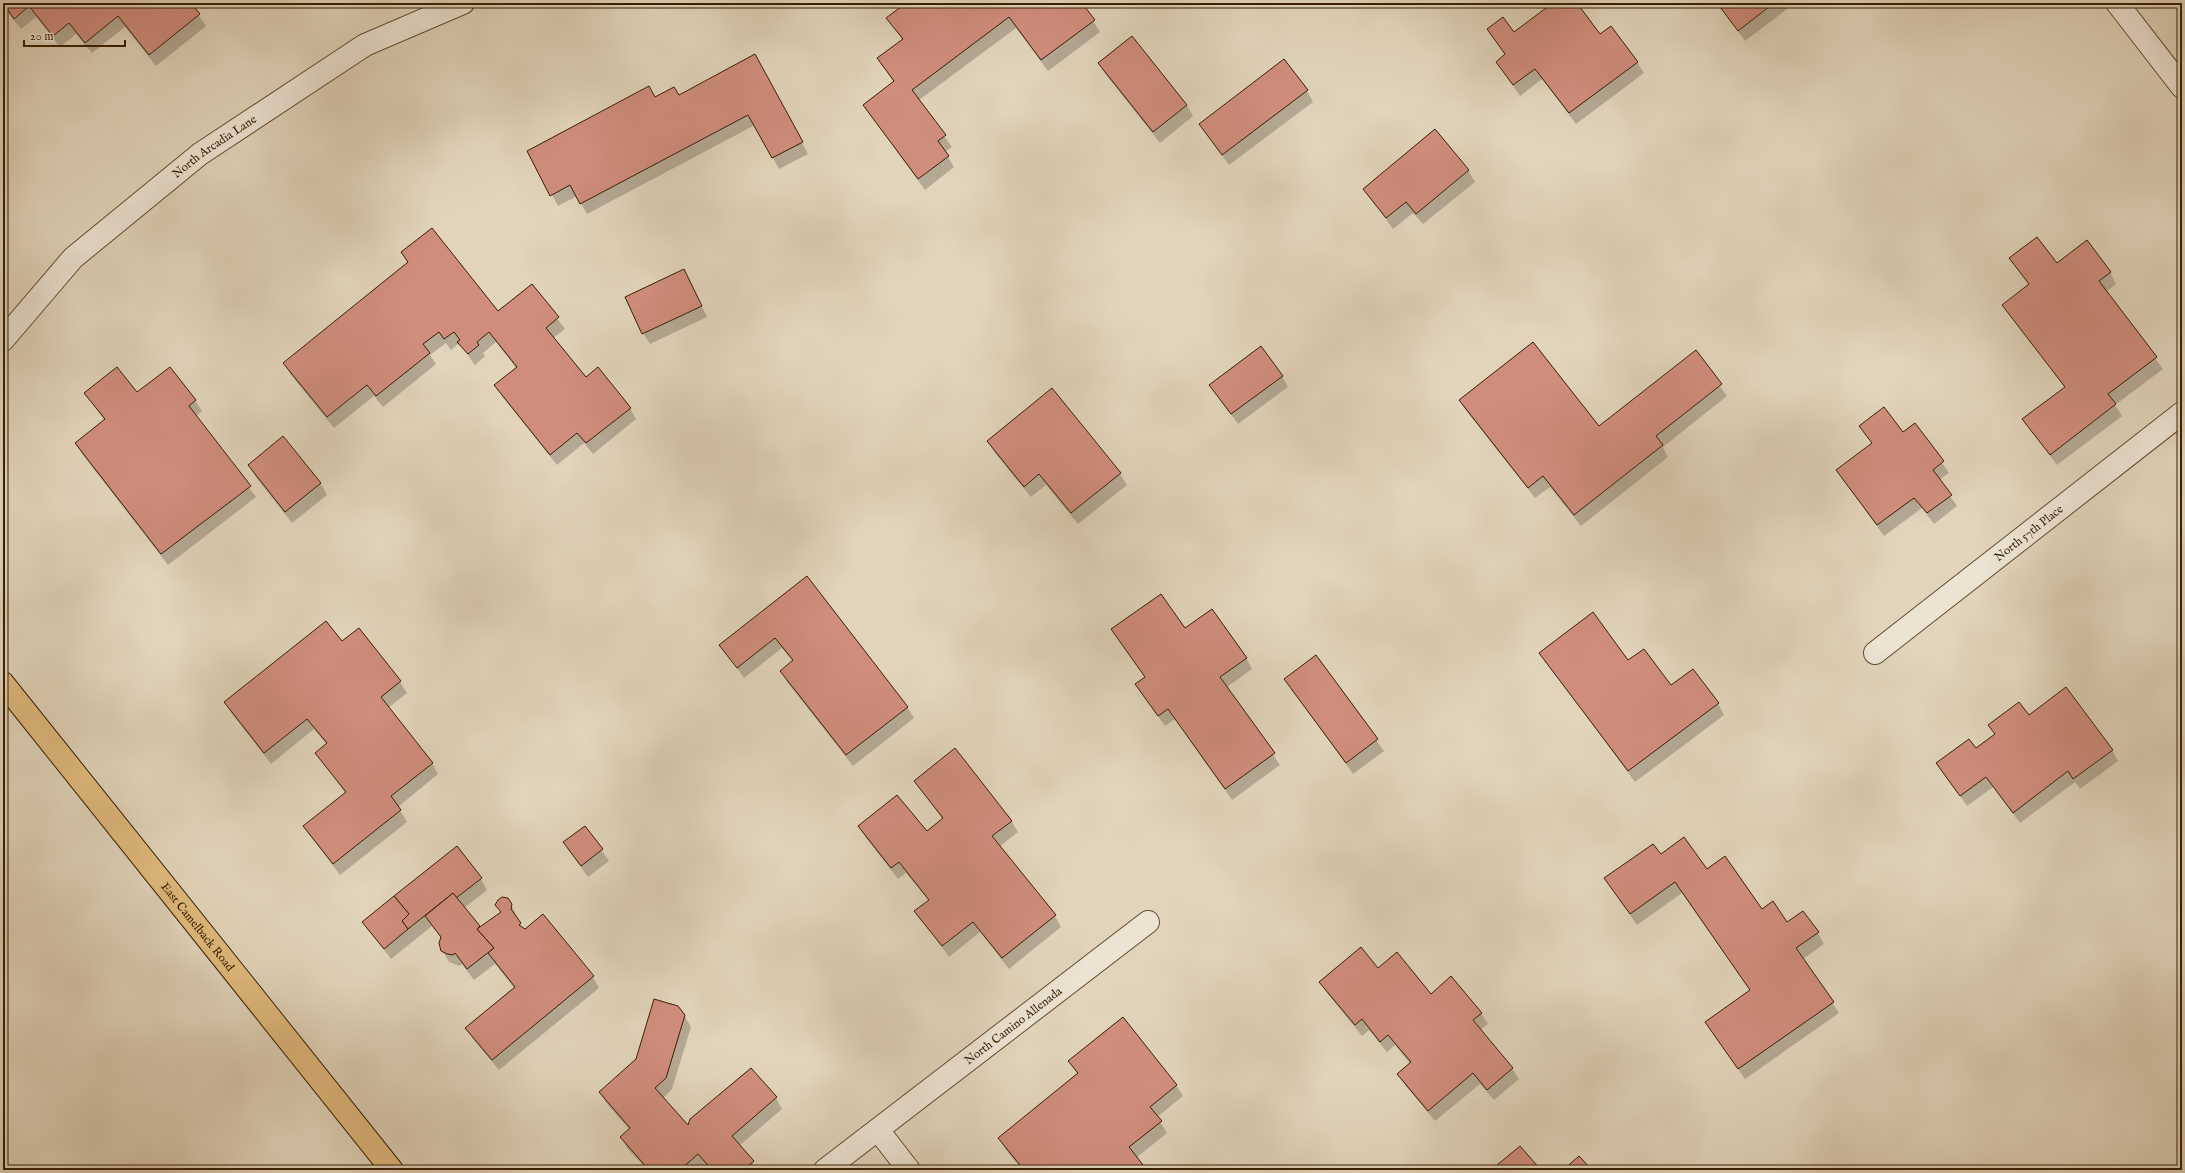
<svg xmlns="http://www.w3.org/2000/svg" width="2185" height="1173" font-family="'IM FELL English',serif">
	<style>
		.shadow { fill: #0003 }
		.building { fill: #d08d7d; stroke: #371f01 }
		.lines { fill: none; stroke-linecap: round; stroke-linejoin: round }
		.minor-casing { stroke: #624c30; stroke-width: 24 }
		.primary-casing { stroke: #371f01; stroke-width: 24 }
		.minor { stroke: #ece3d3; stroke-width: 22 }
		.primary { stroke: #e0ba7e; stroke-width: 22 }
		.labels { text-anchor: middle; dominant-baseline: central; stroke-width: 3; stroke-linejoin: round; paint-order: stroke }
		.street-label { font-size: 12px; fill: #371f01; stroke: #ece3d3 }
	</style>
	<rect width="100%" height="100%" fill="#e1d4bb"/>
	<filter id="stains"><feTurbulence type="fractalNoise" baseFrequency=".005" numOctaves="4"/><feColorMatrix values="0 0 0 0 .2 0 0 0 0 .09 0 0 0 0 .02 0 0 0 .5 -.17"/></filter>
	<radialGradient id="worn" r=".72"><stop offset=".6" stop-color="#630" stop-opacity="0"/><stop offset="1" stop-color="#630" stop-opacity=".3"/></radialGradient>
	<!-- shadow -->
	<g class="shadow">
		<polygon points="3,3 190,3 206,26 156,66 125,27 92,53 76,34 60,47 36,17 21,29 3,6"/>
		<polygon points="908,3 1090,3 1084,7 1100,32 1048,71 1016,28 919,100 952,147 945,152 954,167 925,190 864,105 894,82 878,59 903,41 888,18"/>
		<polygon points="1550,3 1576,3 1600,35 1637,62 1644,73 1576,124 1542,79 1520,96 1497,62 1505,55 1488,30 1513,33 1551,5"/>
		<polygon points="1717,3 1795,3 1745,41"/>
		<polygon points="1099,64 1187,105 1193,116 1160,143 1106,75"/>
		<polygon points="761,67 808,154 779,169 755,125 587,214 577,196 558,206 528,151 655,98 679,96"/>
		<polygon points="1307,91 1313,102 1229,165 1200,124"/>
		<polygon points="1468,170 1475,182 1423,224 1413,213 1393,229 1364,189"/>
		<polygon points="402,253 498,312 532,285 565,329 553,338 586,379 630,408 636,419 593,454 584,443 557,465 502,396 496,385 516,368 496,342 483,353 485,356 475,365 459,343 451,350 446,343 430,355 436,364 383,407 374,396 334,428 290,374 284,363 408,263"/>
		<polygon points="2010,258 2110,272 2116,284 2106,292 2163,369 2115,405 2122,416 2057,465 2024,419 2065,388 2003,305 2029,285"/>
		<polygon points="684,270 707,317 650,344 643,333"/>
		<polygon points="1695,352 1727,396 1663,447 1668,457 1581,526 1550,487 1535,498 1467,412 1460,401 1599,428"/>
		<polygon points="1282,376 1288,387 1238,424 1210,385"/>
		<polygon points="85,393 137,393 195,400 202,411 196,416 256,497 168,565 82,454 76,443 105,421"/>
		<polygon points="1915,424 1949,473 1939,480 1957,506 1934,524 1922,508 1884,536 1837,471 1872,444 1860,426 1902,434"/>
		<polygon points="283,438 321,484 327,495 292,523 255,476 249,465"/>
		<polygon points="988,441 1120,474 1127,485 1078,524 1046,485 1031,497 994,452"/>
		<polygon points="807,578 907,707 914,718 853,766 787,682 781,671 793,662 782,648 744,678 720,645"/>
		<polygon points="359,630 400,682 407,693 388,708 432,763 438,774 398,807 407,822 340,875 304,827 346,794 317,753 327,745 314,729 271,764 232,714 225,703 342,643"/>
		<polygon points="1112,630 1185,630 1246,658 1252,669 1227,687 1280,765 1232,800 1175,719 1165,726 1143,695 1145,678"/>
		<polygon points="1540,653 1628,662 1671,686 1718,703 1724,715 1635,782"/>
		<polygon points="1316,657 1384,751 1353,774 1285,679"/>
		<polygon points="2029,716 2112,750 2118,761 2080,789 2075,782 2020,823 1993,787 1967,806 1938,764 1975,750 1995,735 1989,725"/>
		<polygon points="915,781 1011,821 1018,832 999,847 1055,916 1061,927 1009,969 980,932 949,957 916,912 929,901 906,873 898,879 866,838 859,827 926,833 943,820"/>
		<polygon points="585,827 609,861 588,877 564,843"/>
		<polygon points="1661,855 1707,871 1762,910 1787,924 1818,933 1824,944 1803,959 1839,1013 1745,1079 1706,1022 1751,991 1682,893 1637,925 1606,879"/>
		<polygon points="481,879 487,890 464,908 480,928 501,913 496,905 511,904 523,929 593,977 599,988 499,1070 473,1039 467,1028 515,989 495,964 474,980 462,964 460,966 449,962 442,950 442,939 432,926 391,959 364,923"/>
		<polygon points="1378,969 1431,995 1481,1013 1488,1024 1480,1030 1512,1068 1519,1079 1494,1100 1480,1084 1435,1121 1405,1085 1398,1074 1410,1064 1395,1045 1387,1052 1369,1030 1362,1036 1327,993 1321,982"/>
		<polygon points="684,1015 691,1027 672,1089 663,1098 688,1127 776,1098 782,1109 739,1146 758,1170 710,1170 705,1165 699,1170 647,1170 627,1148 621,1137 630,1130 607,1104 600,1093"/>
		<polygon points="1069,1061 1176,1085 1183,1096 1157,1117 1167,1133 1136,1158 1146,1170 1022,1170 1006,1150 999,1138 1078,1075"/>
	</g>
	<!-- building -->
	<g class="building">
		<polygon points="3,3 191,3 200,14 149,55 118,16 85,43 69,23 53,36 29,6 14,19"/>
		<polygon points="906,3 1082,3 1095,20 1041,60 1009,17 912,90 946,135 938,141 949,156 918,179 863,105 894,81 877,58 903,39 886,18"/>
		<polygon points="1549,3 1577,3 1600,34 1611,26 1638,62 1569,113 1535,69 1513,85 1496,62 1505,54 1487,29 1503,17 1514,32 1550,5"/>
		<polygon points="1717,3 1774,3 1738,31"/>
		<polygon points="1132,36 1187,105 1153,132 1098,63"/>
		<polygon points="755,54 803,142 772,158 748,115 580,204 570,185 550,196 527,151 649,86 655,97 674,87 679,95"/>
		<polygon points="1284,59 1308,90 1222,155 1199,124"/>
		<polygon points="1435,129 1469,170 1416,214 1406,202 1386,218 1363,189"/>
		<polygon points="432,228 498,311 532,284 559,317 546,328 586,377 598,367 631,408 586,443 577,433 550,455 494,385 517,367 489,332 477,342 479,345 468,354 457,342 460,340 454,332 444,339 439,332 423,344 430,353 376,396 367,385 327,417 283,363 408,262 401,252"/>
		<polygon points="2037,237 2057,263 2087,240 2111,272 2099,281 2157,357 2108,394 2116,404 2050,455 2022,419 2065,387 2002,305 2029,284 2009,258"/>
		<polygon points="684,269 702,306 642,334 625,297"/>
		<polygon points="1533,342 1599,426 1696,350 1722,384 1656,436 1663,445 1574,515 1543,476 1528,488 1459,400"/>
		<polygon points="1261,346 1283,376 1231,414 1209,385"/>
		<polygon points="117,367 137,392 170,367 196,400 189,406 251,486 161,554 75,443 105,419 84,393"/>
		<polygon points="1052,388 1121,473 1071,513 1039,474 1024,487 987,441"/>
		<polygon points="1884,407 1903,432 1915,423 1944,461 1933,470 1952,495 1927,513 1914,498 1877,525 1836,470 1872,443 1859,426"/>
		<polygon points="283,436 321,483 285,512 248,465"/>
		<polygon points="807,576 908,707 846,755 780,671 793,660 775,638 737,668 719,645"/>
		<polygon points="1161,594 1185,628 1212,609 1247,658 1220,677 1275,753 1225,789 1168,709 1158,716 1135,684 1145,677 1111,629"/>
		<polygon points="1593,612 1628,660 1644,649 1671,685 1693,669 1719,703 1628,771 1539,653"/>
		<polygon points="326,621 342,641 359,628 401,681 381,697 433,763 391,796 401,810 333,864 303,826 346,792 315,753 327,743 307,719 264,753 224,702"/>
		<polygon points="1316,655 1378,739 1346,763 1284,679"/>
		<polygon points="2066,687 2113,750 2073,779 2068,771 2013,813 1986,777 1960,796 1936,763 1969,739 1976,748 1995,734 1988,725 2019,702 2029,715"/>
		<polygon points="955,748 1012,821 992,836 1056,915 1002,958 973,922 942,946 914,911 929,900 899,862 891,868 858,826 897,795 927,831 943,818 914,781"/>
		<polygon points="585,826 603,849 581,866 563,842"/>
		<polygon points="1684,837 1707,869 1725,856 1762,909 1773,901 1787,922 1803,911 1819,932 1796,948 1834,1002 1738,1069 1705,1022 1750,990 1675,882 1630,914 1604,878 1653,844 1661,854"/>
		<polygon points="457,846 482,878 456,898 453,893 408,929 402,921 409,914 394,896"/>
		<polygon points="453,893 480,926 477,929 494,948 467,969 455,953 453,955 447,954 441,951 439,943 441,937 425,916"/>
		<polygon points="394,896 409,914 402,921 408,929 384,949 362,922"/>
		<polygon points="502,897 508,898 512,904 511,909 521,923 519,925 525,929 543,914 594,976 492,1060 465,1028 515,987 488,953 494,948 477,929 501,912 495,905 498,900"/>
		<polygon points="1361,947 1378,968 1397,952 1431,994 1451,976 1482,1013 1473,1020 1513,1068 1487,1090 1473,1073 1428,1111 1397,1074 1411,1062 1388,1035 1380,1042 1362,1019 1355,1025 1319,982"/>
		<polygon points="654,999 678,1006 685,1015 666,1078 655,1088 688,1125 690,1119 751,1068 777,1097 732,1136 754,1161 743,1170 712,1170 698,1154 680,1170 649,1170 620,1137 630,1128 599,1092 636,1059"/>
		<polygon points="1123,1017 1177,1085 1150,1107 1162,1121 1129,1147 1147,1170 1024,1170 998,1138 1078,1073 1068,1061"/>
		<polygon points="1520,1146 1541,1170 1491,1170"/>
		<polygon points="1579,1156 1592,1170 1563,1170"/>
	</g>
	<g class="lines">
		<!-- minor casing -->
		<g class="minor-casing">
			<g id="minor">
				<polyline points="2117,3 2182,87"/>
				<path id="s1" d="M3,340L73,258L200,154L365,45L463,3"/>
				<path id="s2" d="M1875,653L2182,413"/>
				<polyline points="878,1130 909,1170"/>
				<path id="s3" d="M825,1170L1148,922"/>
			</g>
		</g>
		<!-- primary casing -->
		<g class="primary-casing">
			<g id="primary">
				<path id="s4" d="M3,683L392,1170"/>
			</g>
		</g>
		<!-- minor -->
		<use href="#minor" class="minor"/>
		<!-- primary -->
		<use href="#primary" class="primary"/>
	</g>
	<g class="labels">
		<!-- street labels -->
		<g class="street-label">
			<text stroke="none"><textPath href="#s1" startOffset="288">North Arcadia Lane</textPath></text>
			<text stroke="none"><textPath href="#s2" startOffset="195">North 57th Place</textPath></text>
			<text stroke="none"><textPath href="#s4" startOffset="312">East Camelback Road</textPath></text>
			<text stroke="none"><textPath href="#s3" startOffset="237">North Camino Allenada</textPath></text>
		</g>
	</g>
	<!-- margin -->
	<rect width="2185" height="1173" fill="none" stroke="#e1d4bb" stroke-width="16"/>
	<rect x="4" y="4" width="2177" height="1165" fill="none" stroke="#371f01" stroke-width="2"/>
	<rect x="8" y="8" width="2169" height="1157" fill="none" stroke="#371f01"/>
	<!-- scale -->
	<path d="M24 40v6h101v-6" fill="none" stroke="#371f01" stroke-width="2"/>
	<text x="30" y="40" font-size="12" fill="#371f01" stroke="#ece3d3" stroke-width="3" paint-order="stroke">20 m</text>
	<rect width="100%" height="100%" filter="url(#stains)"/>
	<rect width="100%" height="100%" fill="url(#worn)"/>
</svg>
